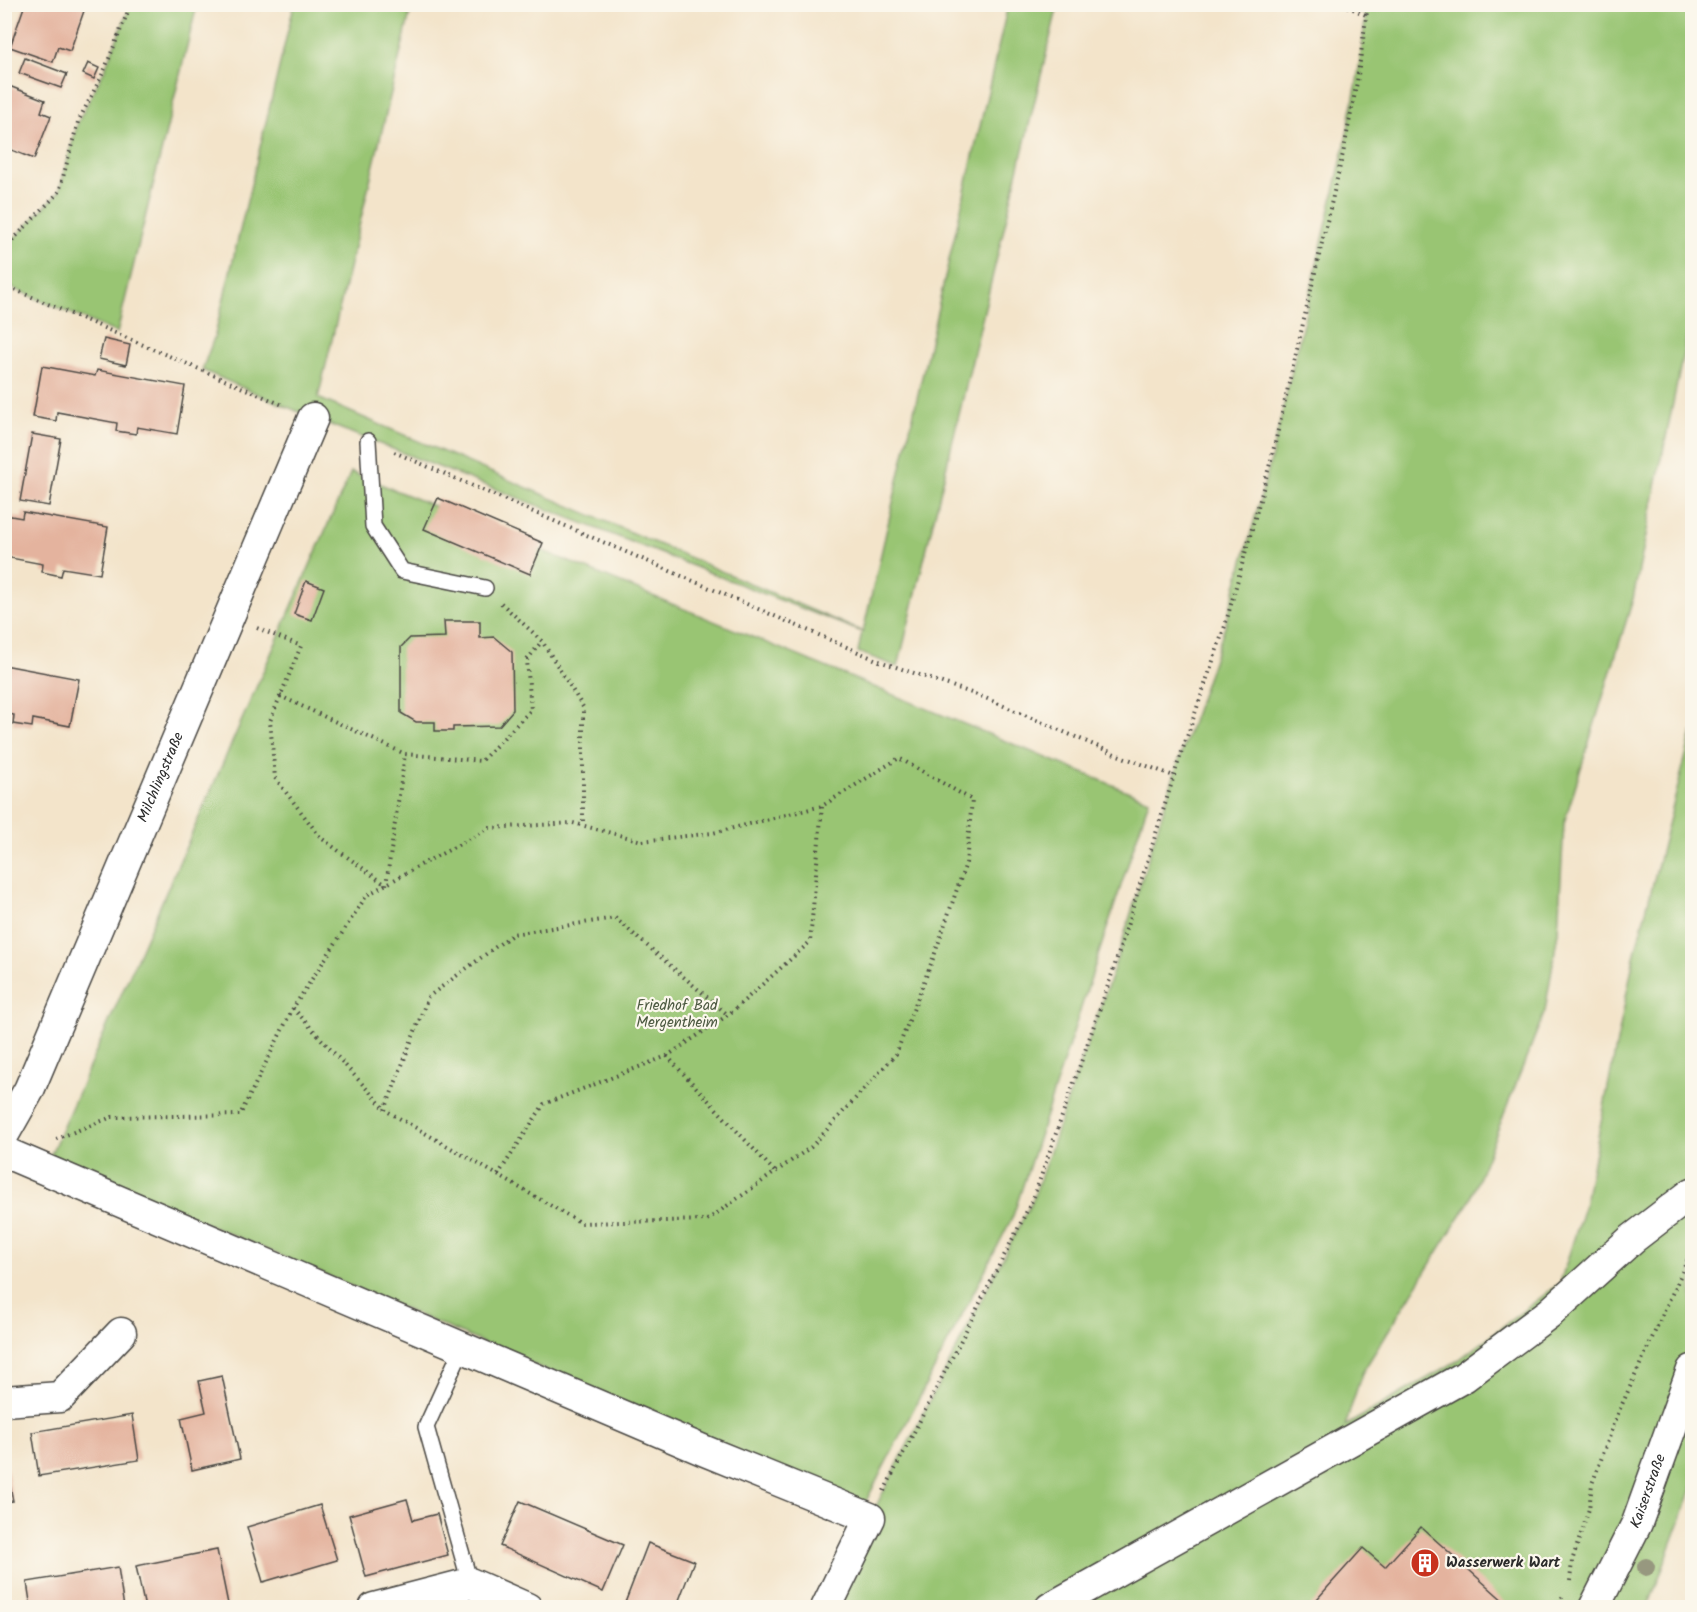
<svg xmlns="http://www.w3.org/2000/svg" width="1697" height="1612" font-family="Kalam,sans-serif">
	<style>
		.green { fill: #99c573; stroke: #62784f; stroke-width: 1.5 }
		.building { fill: #e4b39e }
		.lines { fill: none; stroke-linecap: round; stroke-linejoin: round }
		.service-casing { stroke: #494743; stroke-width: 18 }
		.minor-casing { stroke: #494743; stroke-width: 33 }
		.path { stroke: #494743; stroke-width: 4; stroke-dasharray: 1.5 4.5; stroke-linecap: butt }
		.service { stroke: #fff; stroke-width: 15 }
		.minor { stroke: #fff; stroke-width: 30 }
		.tree { fill: #97987f }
		.labels { text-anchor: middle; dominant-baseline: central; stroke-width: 4.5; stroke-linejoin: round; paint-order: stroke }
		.street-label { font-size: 15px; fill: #2b2b2b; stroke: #fbf7ec }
		.park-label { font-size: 15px; fill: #4c5941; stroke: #fbf7ec }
		.poi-label { font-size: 15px; font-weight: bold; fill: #2b2b2b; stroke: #fbf7ec; text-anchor: start }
	</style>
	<rect width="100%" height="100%" fill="#fbf7ec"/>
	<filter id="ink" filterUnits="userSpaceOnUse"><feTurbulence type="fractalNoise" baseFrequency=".0167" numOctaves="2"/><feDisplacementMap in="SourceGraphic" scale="12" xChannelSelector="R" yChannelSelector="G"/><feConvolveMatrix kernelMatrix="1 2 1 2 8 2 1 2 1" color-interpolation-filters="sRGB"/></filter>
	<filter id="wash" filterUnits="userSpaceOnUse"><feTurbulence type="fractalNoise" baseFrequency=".008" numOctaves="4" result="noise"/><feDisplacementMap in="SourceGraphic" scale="24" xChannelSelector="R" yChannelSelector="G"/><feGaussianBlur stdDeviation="1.35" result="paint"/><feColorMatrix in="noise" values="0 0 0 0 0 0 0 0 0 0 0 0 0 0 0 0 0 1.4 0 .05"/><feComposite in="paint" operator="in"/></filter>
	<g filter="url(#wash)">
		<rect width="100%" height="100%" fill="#f3e4ca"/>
		<!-- green -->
		<g class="green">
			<polygon points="131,4 197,5 117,333 5,285 4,249 59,192 78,122 104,71"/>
			<polygon points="294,5 412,5 318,398 863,632 1008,5 1058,5 898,667 858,652 862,632 313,418 202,370 215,335"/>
			<polygon points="1342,5 1692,5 1692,310 1633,599 1564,823 1558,932 1545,1011 1469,1202 1362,1373 1345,1426 1457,1361 1560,1283 1584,1207 1634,957 1692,732 1692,1489 1648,1607 826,1608 870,1518 1033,1199 1113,971 1177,766 1225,626 1271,460 1344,149 1357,82 1366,15"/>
			<polygon points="351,472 1149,800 1013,1216 863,1507 50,1156"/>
		</g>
		<g id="blocks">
			<!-- building -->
			<g class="building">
				<polygon points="25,4 75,4 85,8 70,51 58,47 53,62 10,47"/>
				<polygon points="25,58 67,74 61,88 19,73"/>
				<polygon points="88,63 99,68 94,79 83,74"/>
				<polygon points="4,84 45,100 41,112 51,116 34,159 4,147"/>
				<polygon points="104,339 130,345 126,365 99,359"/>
				<polygon points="42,366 95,376 97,370 185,386 177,434 137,427 136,434 116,431 117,423 57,412 56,421 33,417"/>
				<polygon points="32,434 61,439 49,506 20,501"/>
				<polygon points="438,498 543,543 530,574 424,529"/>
				<polygon points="23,512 108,527 100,574 63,568 61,576 42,572 43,564 5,557 5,515 22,518"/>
				<polygon points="306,581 324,588 312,620 294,614"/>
				<polygon points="444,621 480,621 480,638 494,637 512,652 513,710 499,726 453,727 453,731 435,731 435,722 416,722 401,713 401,647 410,638 445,637"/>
				<polygon points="4,665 79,679 70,726 33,719 32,727 13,724 14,715 4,713"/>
				<polygon points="222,1376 240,1459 192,1470 181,1418 206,1412 199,1381"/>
				<polygon points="132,1415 139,1460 39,1476 32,1432"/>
				<polygon points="4,1454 13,1501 4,1502"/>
				<polygon points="407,1499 413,1520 437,1514 448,1555 366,1577 349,1515"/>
				<polygon points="520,1501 623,1545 603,1592 500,1546"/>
				<polygon points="320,1505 337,1560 263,1582 247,1527"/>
				<polygon points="1421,1527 1506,1603 1502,1608 1309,1608 1363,1548 1385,1567"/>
				<polygon points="648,1543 694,1561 676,1608 623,1608"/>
				<polygon points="217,1550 228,1604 212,1608 145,1608 136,1566"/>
				<polygon points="118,1567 124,1608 31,1608 27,1582"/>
			</g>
		</g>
	</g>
	<g filter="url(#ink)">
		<use href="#blocks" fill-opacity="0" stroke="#494743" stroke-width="1.5"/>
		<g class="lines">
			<!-- service casing -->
			<g class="service-casing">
				<g id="service">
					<polyline points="368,441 373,526 402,571 485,588"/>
					<polyline points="463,1346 426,1427 470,1583"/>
				</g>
			</g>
			<!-- minor casing -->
			<g class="minor-casing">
				<g id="minor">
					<path id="s1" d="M4,1134L29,1090L313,418"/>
					<polyline points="4,1152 705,1451 870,1518 826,1608"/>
					<polyline points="4,1401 60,1397 121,1333"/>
					<polyline points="374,1608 470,1583 527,1608"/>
					<polyline points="1050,1608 1464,1377 1551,1312 1632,1239 1692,1193"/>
					<path id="s2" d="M1594,1608L1637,1523L1692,1370"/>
				</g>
			</g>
			<!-- path -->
			<g class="path">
				<polyline points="1342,4 1366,15"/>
				<polyline points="4,249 59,192 78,122 104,71 131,4"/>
				<polyline points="4,285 285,406"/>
				<polyline points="394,452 879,661 983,697 1115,754 1174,776"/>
				<polyline points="501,603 542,641 583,707 583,825"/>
				<polyline points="257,628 301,646 270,721 275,778 321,838 386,885 405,754"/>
				<polyline points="280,696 405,754 481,761 531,710 527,660 542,641"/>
				<polyline points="293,1008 385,1109"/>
				<polyline points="667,1056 775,1172"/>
				<polyline points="56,1139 112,1117 240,1115 293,1008 367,895 426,862 490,828 573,823 642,841 713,833 822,806 899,758 972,800 966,863 934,956 896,1054 811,1147 707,1220 581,1223 385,1110 428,997 513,934 615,918 728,1015"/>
				<polyline points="498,1175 544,1104 667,1056 728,1015 810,942 822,806"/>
				<polyline points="884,1491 1033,1199 1113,971 1177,766 1225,626 1271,460 1344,149 1357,82 1368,4"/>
				<polyline points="1570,1581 1572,1561 1589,1509 1592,1484 1619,1411 1692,1250"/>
				<polyline points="1555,1608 1563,1596"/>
			</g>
			<!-- service -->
			<use href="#service" class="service"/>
			<!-- minor -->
			<use href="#minor" class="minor"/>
		</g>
		<!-- trees -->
		<circle class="tree" cx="1646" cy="1567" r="9"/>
	</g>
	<!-- icons -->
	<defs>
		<g id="building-disc" transform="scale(1.5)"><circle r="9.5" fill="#c8321e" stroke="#fbf7ec"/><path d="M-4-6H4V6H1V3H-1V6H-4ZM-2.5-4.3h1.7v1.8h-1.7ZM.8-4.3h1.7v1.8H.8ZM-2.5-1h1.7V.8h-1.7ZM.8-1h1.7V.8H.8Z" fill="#fff"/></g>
	</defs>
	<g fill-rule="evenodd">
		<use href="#building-disc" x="1425" y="1563"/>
	</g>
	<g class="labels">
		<!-- street labels -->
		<g class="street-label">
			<text stroke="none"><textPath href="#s1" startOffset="390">Milchlingstraße</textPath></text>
			<text stroke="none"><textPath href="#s2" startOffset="129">Kaiserstraße</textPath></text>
		</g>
		<!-- park labels -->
		<g class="park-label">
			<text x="677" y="1006">Friedhof Bad<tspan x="677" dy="17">Mergentheim</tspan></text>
		</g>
		<!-- poi labels -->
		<g class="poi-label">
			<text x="1446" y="1563">Wasserwerk Wart</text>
		</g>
	</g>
	<!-- margin -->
	<rect width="1697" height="1612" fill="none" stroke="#fbf7ec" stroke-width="24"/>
</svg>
